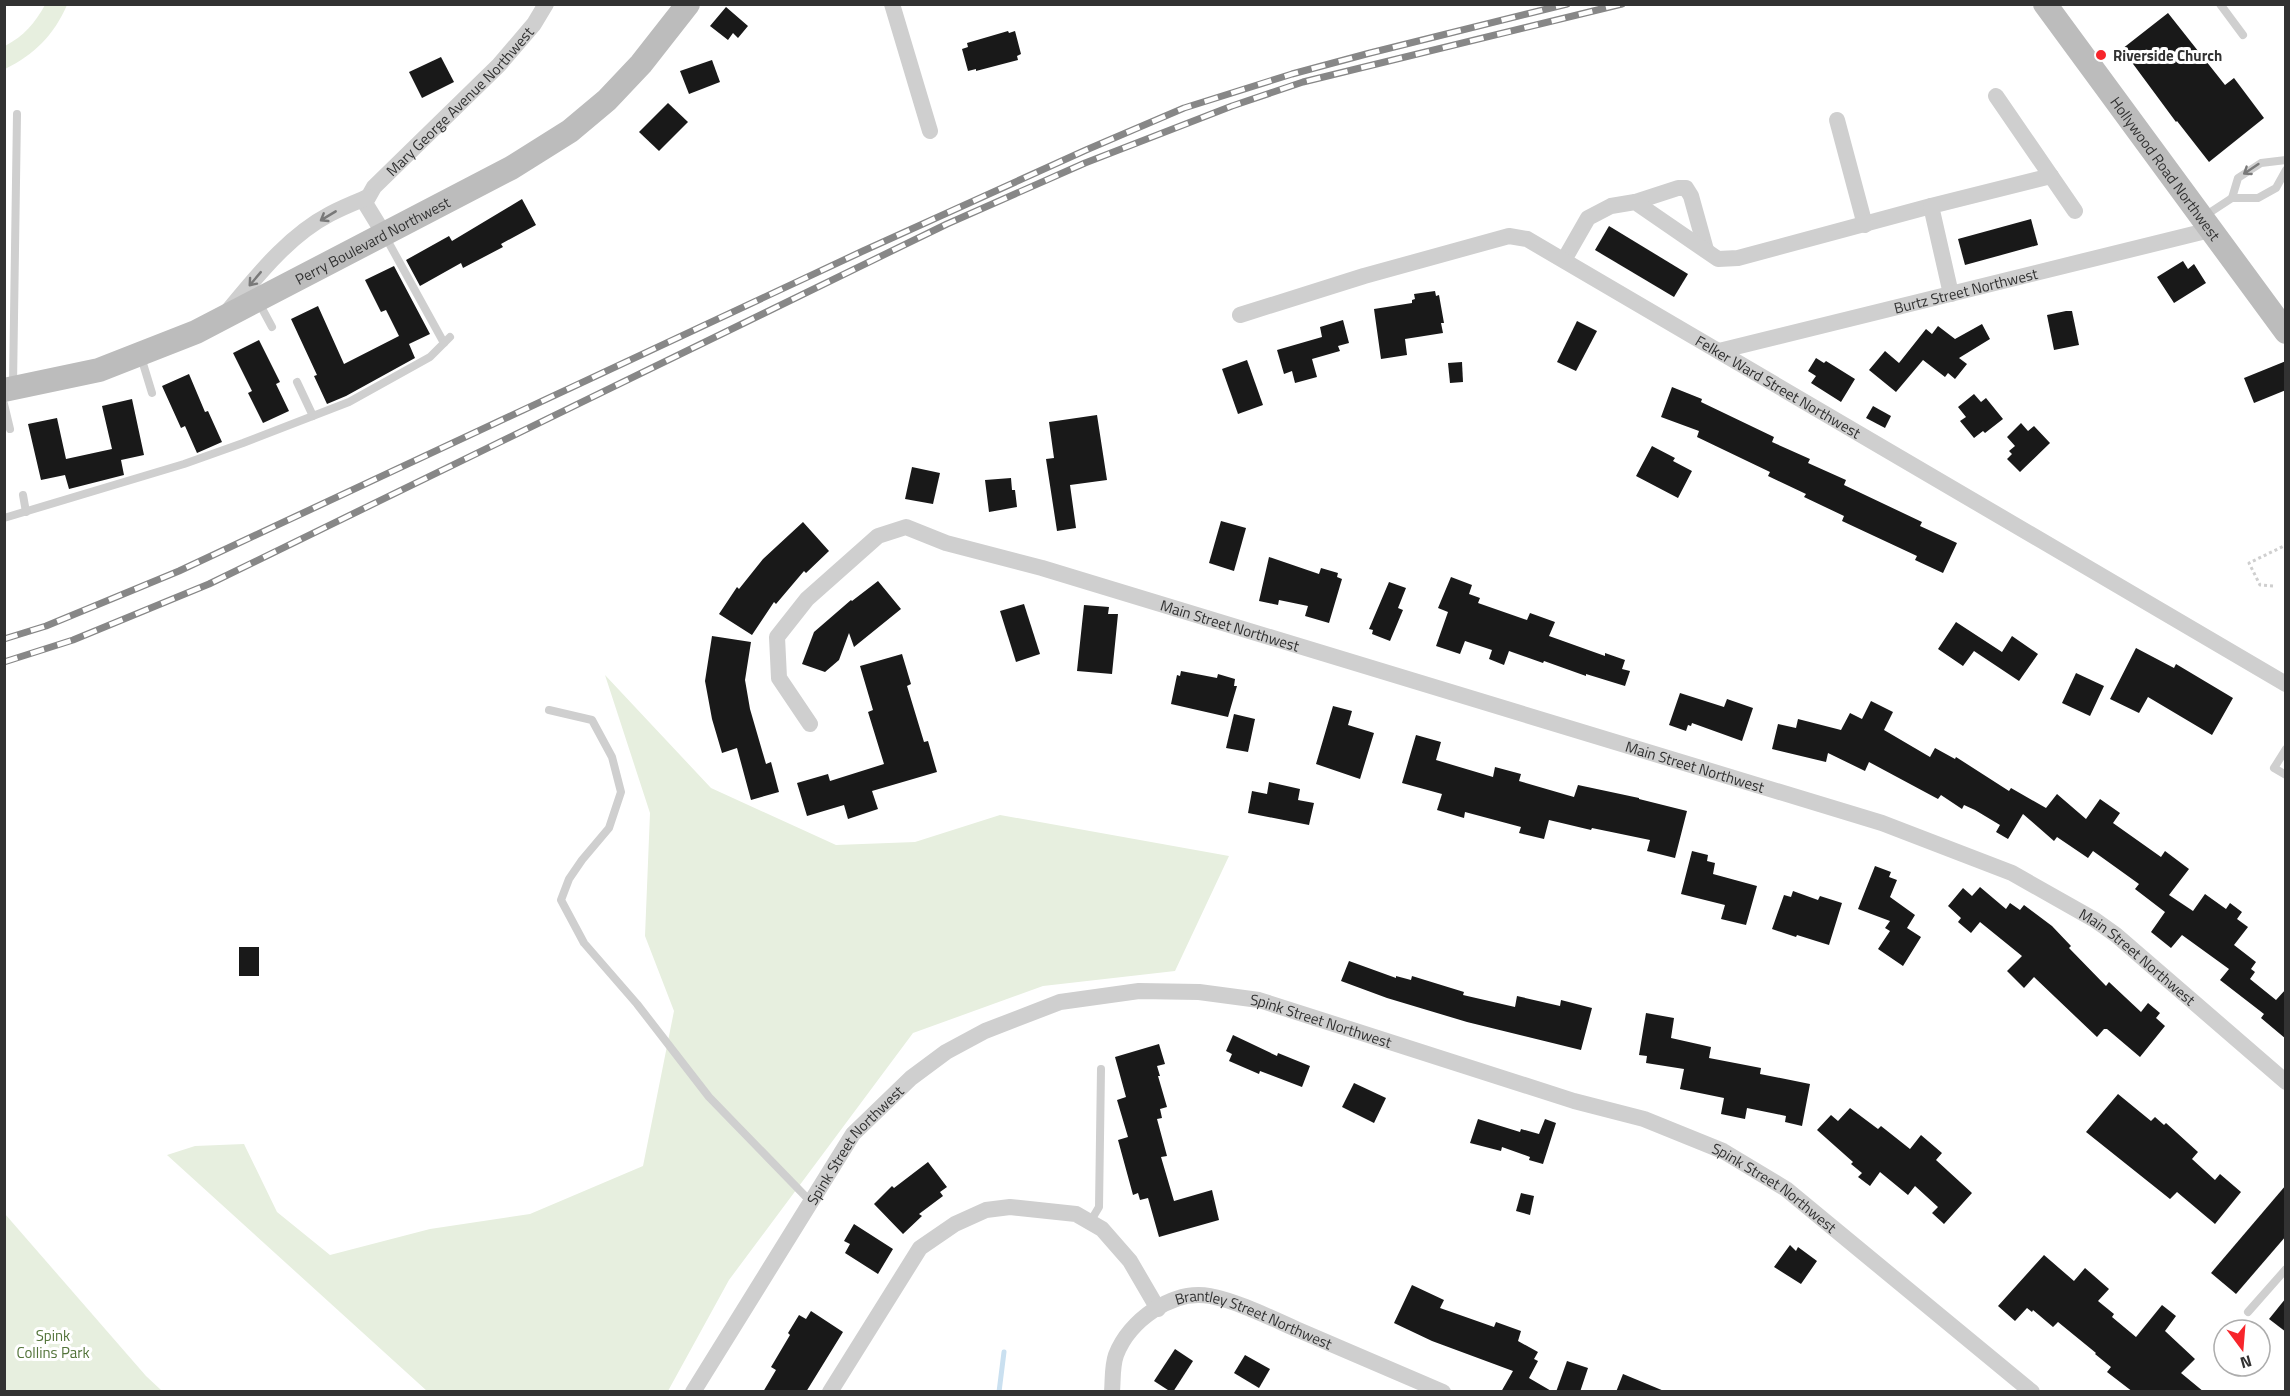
<svg xmlns="http://www.w3.org/2000/svg" width="2290" height="1396" font-family="'Titillium Web',sans-serif">
	<style>
		.green { fill: #e7efdf }
		.lines { fill: none; stroke-linecap: round; stroke-linejoin: round }
		.stream { stroke: #cae0f0; stroke-width: 5 }
		.building { fill: #191919 }
		.path { stroke: #cfcfcf; stroke-width: 3; stroke-dasharray: 3 3; stroke-linecap: butt }
		.lane { stroke: #cfcfcf; stroke-width: 8 }
		.street { stroke: #cfcfcf; stroke-width: 16 }
		.secondary { stroke: #bcbcbc; stroke-width: 24 }
		.rail-casing { stroke: #878787; stroke-width: 7 }
		.rail { stroke: #fff; stroke-width: 4.5; stroke-dasharray: 14; stroke-linecap: butt }
		.oneway { stroke: #797979 }
		.poi-dot { fill: #f7252b; stroke: #fff; stroke-width: 2 }
		.labels { text-anchor: middle; dominant-baseline: central; stroke-width: 6; stroke-linejoin: round; paint-order: stroke }
		.poi-label { font-size: 15px; font-weight: bold; fill: #323232; stroke: #fff; text-anchor: start }
		.street-label { font-size: 15px; fill: #323232; stroke: #fff }
		.park-label { font-size: 15px; fill: #527339; stroke: #fff }
	</style>
	<rect width="100%" height="100%" fill="#fff"/>
	<!-- green -->
	<g class="green">
		<path d="M45,5H67C54,35 34,55 5,69V46C24,36 35,23 45,5Z"/>
		<polygon points="605,675 711,788 836,845 915,842 1000,815 1229,856 1175,971 1043,986 913,1033 729,1280 668,1391 427,1391 167,1155 195,1146 244,1144 277,1212 330,1255 430,1229 530,1214 643,1166 674,1011 645,936 650,813"/>
		<polygon points="5,1214 146,1376 162,1391 5,1391"/>
	</g>
	<g class="lines">
		<!-- stream -->
		<polyline class="stream" points="999,1392 1004,1352"/>
	</g>
	<!-- building -->
	<g class="building">
		<polygon points="726,7 748,26 738,38 733,33 728,40 710,26"/>
		<polygon points="2168,13 2225,85 2234,78 2264,118 2209,162 2177,121 2176,122 2122,49"/>
		<polygon points="1008,31 1009,33 1015,31 1021,54 1017,56 1018,60 976,71 976,69 968,71 962,49 968,47 967,43"/>
		<polygon points="441,57 454,82 422,98 409,72"/>
		<polygon points="712,60 720,82 689,94 680,71"/>
		<polygon points="668,103 688,122 659,151 639,132"/>
		<polygon points="522,199 536,225 501,244 503,247 463,268 461,263 420,286 406,260 449,236 452,241"/>
		<polygon points="2031,219 2038,245 1965,265 1958,239"/>
		<polygon points="1609,226 1688,274 1674,297 1595,250"/>
		<polygon points="2183,261 2188,269 2194,264 2206,283 2174,303 2157,277"/>
		<polygon points="394,266 430,334 409,344 415,358 346,396 327,404 314,376 317,375 291,319 318,306 344,364 399,336 386,310 381,312 365,280"/>
		<polygon points="1435,291 1436,296 1439,295 1444,323 1441,323 1443,333 1405,339 1407,355 1381,359 1374,309 1412,303 1412,300 1415,299 1414,294"/>
		<polygon points="2066,311 2072,311 2079,345 2054,350 2047,315"/>
		<polygon points="1343,320 1349,343 1338,346 1340,351 1312,359 1317,377 1295,383 1292,371 1284,374 1277,350 1322,337 1320,327"/>
		<polygon points="1577,321 1597,331 1576,371 1557,362"/>
		<polygon points="1982,324 1990,339 1959,358 1967,364 1955,379 1948,373 1945,377 1923,360 1896,392 1869,370 1885,351 1899,363 1926,329 1932,334 1938,326 1955,339"/>
		<polygon points="259,340 280,382 276,384 289,411 263,423 248,393 252,391 233,353"/>
		<polygon points="1816,358 1824,363 1826,361 1855,379 1841,402 1811,383 1816,376 1808,371"/>
		<polygon points="1247,360 1263,405 1238,414 1222,369"/>
		<polygon points="2286,361 2286,390 2254,403 2244,378"/>
		<polygon points="1462,362 1463,382 1450,383 1448,363"/>
		<polygon points="189,374 205,412 208,411 222,442 197,453 185,426 181,428 162,386"/>
		<polygon points="1672,387 1702,399 1701,402 1774,437 1772,442 1810,459 1808,463 1846,480 1844,485 1922,522 1920,526 1957,543 1943,573 1915,560 1917,556 1842,521 1844,516 1804,497 1806,494 1768,476 1770,472 1697,437 1699,431 1661,417"/>
		<polygon points="1974,394 1981,402 1986,398 2003,419 1985,433 1983,431 1974,438 1960,421 1966,417 1958,407"/>
		<polygon points="132,399 144,455 121,460 124,475 69,489 65,475 41,480 28,424 57,418 66,459 112,449 102,406"/>
		<polygon points="1873,406 1891,416 1885,428 1866,418"/>
		<polygon points="1097,415 1107,480 1070,485 1076,528 1057,531 1046,459 1054,458 1049,422"/>
		<polygon points="2021,423 2028,431 2034,426 2050,443 2020,472 2007,459 2012,454 2009,451 2015,446 2007,437"/>
		<polygon points="1652,446 1675,458 1673,461 1692,471 1678,498 1636,476"/>
		<polygon points="912,467 940,473 933,504 905,499"/>
		<polygon points="1011,478 1012,490 1015,490 1017,507 989,512 985,480"/>
		<polygon points="1221,521 1246,528 1234,571 1209,563"/>
		<polygon points="803,522 829,551 806,573 804,571 776,604 774,602 752,635 719,614 737,587 739,589 763,559"/>
		<polygon points="1269,557 1319,574 1321,568 1338,573 1337,577 1342,579 1329,623 1305,616 1308,606 1279,600 1278,605 1259,601"/>
		<polygon points="1451,577 1472,585 1469,594 1480,598 1478,603 1527,620 1530,613 1555,622 1549,636 1605,656 1605,653 1625,660 1622,669 1630,671 1625,686 1586,674 1586,676 1544,661 1543,663 1509,651 1504,665 1489,659 1492,650 1465,641 1460,654 1436,646 1448,612 1438,608"/>
		<polygon points="878,581 901,609 854,647 849,633 839,660 825,672 802,664 814,632 851,600 852,601"/>
		<polygon points="1389,582 1406,588 1398,608 1403,610 1390,641 1372,634 1373,630 1369,629"/>
		<polygon points="1024,604 1040,654 1016,662 1000,611"/>
		<polygon points="1084,605 1109,607 1108,614 1118,614 1112,674 1077,671"/>
		<polygon points="1956,622 2002,652 2012,636 2038,654 2019,681 1974,651 1963,666 1938,649"/>
		<polygon points="712,636 751,642 745,680 750,709 766,764 771,762 779,792 751,800 737,748 722,753 712,719 705,681"/>
		<polygon points="2136,648 2174,668 2176,664 2233,698 2212,735 2148,697 2139,713 2110,699"/>
		<polygon points="902,654 911,684 907,686 924,742 928,741 937,772 872,791 878,809 848,819 844,805 807,816 797,783 828,774 830,781 884,764 868,712 873,710 860,666"/>
		<polygon points="1181,671 1217,678 1218,674 1235,679 1234,686 1237,686 1228,717 1171,704 1177,675 1180,676"/>
		<polygon points="2076,673 2104,686 2090,716 2062,703"/>
		<polygon points="1680,693 1724,707 1727,699 1753,708 1742,741 1692,723 1691,726 1688,725 1686,731 1669,725"/>
		<polygon points="1871,701 1893,712 1884,730 1930,757 1935,748 1955,759 1956,757 2009,791 2011,788 2046,808 2057,794 2086,819 2100,799 2120,813 2113,823 2161,857 2165,851 2189,869 2169,895 2193,911 2205,894 2226,909 2230,903 2242,912 2237,919 2248,927 2234,945 2256,962 2251,969 2255,972 2250,979 2276,1000 2286,989 2286,1039 2261,1018 2264,1014 2220,980 2229,969 2182,935 2171,948 2151,932 2165,912 2135,889 2139,884 2093,851 2088,858 2057,837 2054,841 2023,814 2008,839 1996,832 2000,825 1975,810 1964,805 1962,809 1941,795 1938,799 1869,762 1865,771 1828,753 1826,762 1772,749 1778,724 1796,728 1798,719 1841,730 1850,713 1862,719"/>
		<polygon points="1333,706 1352,711 1348,725 1374,733 1360,779 1316,764"/>
		<polygon points="1234,714 1255,719 1248,752 1226,748"/>
		<polygon points="1416,735 1441,742 1436,760 1493,777 1495,767 1521,774 1519,781 1574,797 1578,785 1639,798 1639,799 1687,811 1675,858 1647,851 1650,840 1592,828 1591,830 1549,820 1544,839 1519,833 1521,827 1465,812 1464,818 1437,810 1442,794 1402,783"/>
		<polygon points="1269,782 1300,789 1298,800 1314,803 1309,825 1248,813 1252,791 1267,794"/>
		<polygon points="1692,851 1708,855 1707,861 1715,863 1713,874 1757,886 1746,925 1721,919 1725,905 1681,894"/>
		<polygon points="1875,866 1891,872 1889,877 1897,880 1890,897 1915,915 1907,928 1921,937 1903,966 1878,949 1890,931 1885,928 1890,921 1858,909"/>
		<polygon points="1980,887 2006,909 2010,903 2020,910 2024,905 2052,926 2071,946 2069,948 2106,986 2109,982 2141,1012 2148,1003 2160,1013 2156,1018 2165,1026 2140,1057 2107,1029 2104,1029 2097,1037 2034,977 2024,988 2007,971 2022,956 1980,922 1971,933 1958,922 1961,918 1948,906 1963,888 1972,896"/>
		<polygon points="1793,891 1818,900 1820,896 1842,903 1829,945 1797,935 1796,937 1772,929 1784,895 1791,897"/>
		<rect x="239" y="947" width="20" height="29"/>
		<polygon points="1349,961 1396,978 1396,976 1411,980 1412,976 1464,992 1463,995 1515,1007 1517,996 1560,1006 1561,1000 1592,1008 1581,1050 1467,1022 1387,998 1341,981"/>
		<polygon points="1646,1013 1674,1018 1671,1038 1711,1047 1709,1058 1761,1068 1760,1074 1810,1084 1802,1126 1785,1122 1786,1116 1747,1108 1745,1119 1721,1114 1724,1098 1680,1089 1684,1069 1646,1063 1647,1056 1639,1055"/>
		<polygon points="1233,1035 1277,1056 1278,1053 1310,1066 1302,1087 1260,1071 1259,1074 1229,1061 1232,1054 1226,1051"/>
		<polygon points="1159,1044 1165,1064 1157,1066 1160,1076 1158,1076 1167,1107 1160,1109 1162,1118 1157,1119 1167,1156 1161,1157 1174,1201 1212,1190 1219,1220 1159,1237 1148,1198 1140,1200 1138,1193 1133,1195 1118,1140 1128,1137 1117,1100 1126,1097 1115,1057"/>
		<polygon points="1354,1083 1386,1098 1374,1123 1342,1107"/>
		<polygon points="2118,1094 2151,1121 2155,1117 2164,1125 2166,1123 2198,1152 2192,1159 2215,1180 2220,1174 2241,1192 2215,1224 2177,1192 2170,1199 2086,1132"/>
		<polygon points="1850,1108 1878,1129 1881,1126 1910,1149 1921,1135 1942,1153 1936,1160 1972,1193 1944,1224 1932,1213 1938,1207 1915,1186 1908,1195 1880,1172 1870,1186 1858,1177 1862,1173 1851,1164 1853,1162 1817,1130 1831,1115 1838,1121"/>
		<polygon points="1478,1119 1520,1132 1521,1129 1539,1134 1545,1119 1556,1123 1543,1164 1529,1160 1530,1157 1502,1147 1501,1151 1470,1143"/>
		<polygon points="928,1162 947,1187 940,1192 943,1196 919,1214 922,1216 903,1234 874,1204 892,1186 894,1188"/>
		<polygon points="2286,1185 2286,1236 2236,1294 2211,1273"/>
		<polygon points="1521,1193 1534,1196 1530,1215 1516,1211"/>
		<polygon points="854,1224 893,1249 878,1274 845,1253 850,1244 844,1241"/>
		<polygon points="1790,1245 1796,1251 1798,1247 1817,1261 1801,1284 1774,1267"/>
		<polygon points="2044,1255 2074,1281 2085,1268 2109,1289 2098,1301 2114,1314 2112,1317 2136,1337 2162,1305 2176,1316 2165,1331 2195,1359 2181,1373 2204,1392 2133,1392 2107,1372 2111,1367 2095,1354 2096,1353 2058,1322 2053,1327 2033,1310 2032,1312 2027,1308 2015,1321 1998,1306"/>
		<polygon points="1412,1285 1444,1300 1440,1308 1494,1327 1496,1322 1521,1331 1518,1341 1538,1352 1534,1359 1538,1361 1529,1378 1553,1392 1501,1392 1513,1371 1432,1341 1394,1323"/>
		<polygon points="2286,1298 2286,1332 2269,1319"/>
		<polygon points="811,1311 843,1332 806,1392 763,1392 776,1370 771,1367 790,1335 788,1333 799,1315 806,1319"/>
		<polygon points="1175,1349 1193,1361 1173,1392 1171,1392 1154,1381"/>
		<polygon points="1245,1355 1270,1369 1259,1388 1234,1373"/>
		<polygon points="1567,1361 1588,1368 1580,1392 1556,1392"/>
		<polygon points="1623,1374 1664,1391 1664,1392 1616,1392"/>
	</g>
	<g class="lines">
		<!-- path -->
		<polyline class="path" points="2273,586 2260,585 2249,563 2286,545"/>
		<!-- lane -->
		<g class="lane">
			<polyline points="2220,4 2243,35"/>
			<polyline points="2232,198 2238,178 2261,163 2286,160"/>
			<polyline points="2203,217 2232,198 2258,198 2276,188 2286,170"/>
			<polyline points="385,236 444,343"/>
			<polyline points="258,301 272,327"/>
			<polyline points="141,357 152,393"/>
			<polyline points="297,382 313,416"/>
			<polyline points="13,385 17,114"/>
			<polyline points="4,404 10,429"/>
			<polyline points="23,495 26,512"/>
			<polyline points="4,518 184,464 243,443 349,402 430,357 450,337"/>
			<polyline points="549,710 592,720 612,757 621,792 609,828 582,860 569,879 561,900 584,943 637,1004 709,1097 811,1202"/>
			<polyline points="2286,749 2274,768 2286,775"/>
			<polyline points="1090,1222 1099,1207 1101,1069"/>
			<polyline points="2248,1312 2286,1269"/>
		</g>
		<!-- street -->
		<g class="street">
			<polyline points="892,4 930,131"/>
			<polyline points="1996,96 2051,176"/>
			<polyline points="1837,120 1865,225"/>
			<polyline points="1635,202 1678,188 1686,188 1691,196 1706,250"/>
			<path id="s1" d="M384,234L365,203L374,187L499,65L534,24L546,4"/>
			<polyline points="1564,260 1588,218 1611,206 1635,202 1718,259 1738,258 1931,206"/>
			<polyline points="1951,294 1931,206 2051,176 2075,211"/>
			<path d="M227,312C257,276 288,236 330,214C343,207 356,202 368,197"/>
			<path id="s2" d="M1240,315L1364,276L1509,236L1527,239L2286,684"/>
			<path id="s3" d="M1719,351L2210,230"/>
			<path id="s4" d="M810,724L779,678L777,637L807,599L878,536L906,527L946,543L1042,568L1882,823L2012,873L2095,920L2116,935L2286,1082"/>
			<path id="s5" d="M693,1392L853,1134L911,1078L946,1052L985,1031L1060,1002L1139,991L1199,992L1259,1000L1574,1101L1644,1119L1723,1151L1786,1189L2032,1392"/>
			<polyline points="830,1392 920,1248 955,1224 986,1210 1010,1207 1076,1214 1102,1229 1130,1261 1158,1309"/>
			<path id="s6" d="M1112,1392C1113,1380 1112,1366 1116,1355C1129,1321 1172,1289 1210,1296C1237,1301 1271,1318 1296,1329C1345,1350 1394,1371 1443,1392"/>
		</g>
		<!-- secondary -->
		<g class="secondary">
			<path id="s7" d="M2045,4L2286,332"/>
			<path id="s8" d="M4,390L99,370L196,332L511,168L570,131L607,100L641,64L688,4"/>
		</g>
		<!-- rail casing -->
		<g class="rail-casing">
			<g id="rail">
				<polyline points="4,639 46,626 179,571 863,251 1086,150 1184,108 1292,74 1370,53 1567,4"/>
				<polyline points="4,662 73,640 209,584 947,224 1085,163 1232,106 1303,82 1622,4"/>
			</g>
		</g>
		<!-- rail -->
		<use href="#rail" class="rail"/>
	</g>
	<!-- one-way arrows -->
	<defs><path id="oneway-shaft" d="M-6 0H5M1.5-3L5.5 0L1.5 3" fill="none" stroke-width="1.6" stroke-linecap="round" stroke-linejoin="round" transform="scale(1.5)"/></defs>
	<g class="oneway">
		<use href="#oneway-shaft" transform="translate(2251 169) rotate(146)"/>
		<use href="#oneway-shaft" transform="translate(328 216) rotate(149)"/>
		<use href="#oneway-shaft" transform="translate(255 279) rotate(130)"/>
	</g>
	<!-- markers -->
	<circle class="poi-dot" cx="2101" cy="55" r="6"/>
	<g class="labels">
		<!-- poi labels -->
		<g class="poi-label">
			<text x="2113" y="55">Riverside Church</text>
		</g>
		<!-- street labels -->
		<g class="street-label">
			<text stroke="none"><textPath href="#s1" startOffset="176">Mary George Avenue Northwest</textPath></text>
			<text stroke="none"><textPath href="#s7" startOffset="204">Hollywood Road Northwest</textPath></text>
			<text stroke="none"><textPath href="#s8" startOffset="400">Perry Boulevard Northwest</textPath></text>
			<text stroke="none"><textPath href="#s3" startOffset="254">Burtz Street Northwest</textPath></text>
			<text stroke="none"><textPath href="#s2" startOffset="590">Felker Ward Street Northwest</textPath></text>
			<text stroke="none"><textPath href="#s4" startOffset="608">Main Street Northwest</textPath></text>
			<text stroke="none"><textPath href="#s4" startOffset="1094">Main Street Northwest</textPath></text>
			<text stroke="none"><textPath href="#s4" startOffset="1580">Main Street Northwest</textPath></text>
			<text stroke="none"><textPath href="#s5" startOffset="818">Spink Street Northwest</textPath></text>
			<text stroke="none"><textPath href="#s5" startOffset="296">Spink Street Northwest</textPath></text>
			<text stroke="none"><textPath href="#s5" startOffset="1304">Spink Street Northwest</textPath></text>
			<text stroke="none"><textPath href="#s6" startOffset="204">Brantley Street Northwest</textPath></text>
		</g>
		<!-- park labels -->
		<g class="park-label">
			<text x="53" y="1335">Spink<tspan x="53" dy="17">Collins Park</tspan></text>
		</g>
	</g>
	<!-- border -->
	<rect width="2290" height="1396" fill="none" stroke="#323232" stroke-width="12"/>
	<!-- north arrow -->
	<g transform="translate(2242 1348) rotate(164)"><circle r="28" fill="#ffffff" stroke="#adadad" stroke-width="1.5"/>
	<path d="M0-4.5L10 22L0 15L-10 22Z" fill="#f7252b"/>
	<text y="-9" font-size="16" font-weight="bold" text-anchor="middle" fill="#323232">N</text>
	</g>
</svg>
